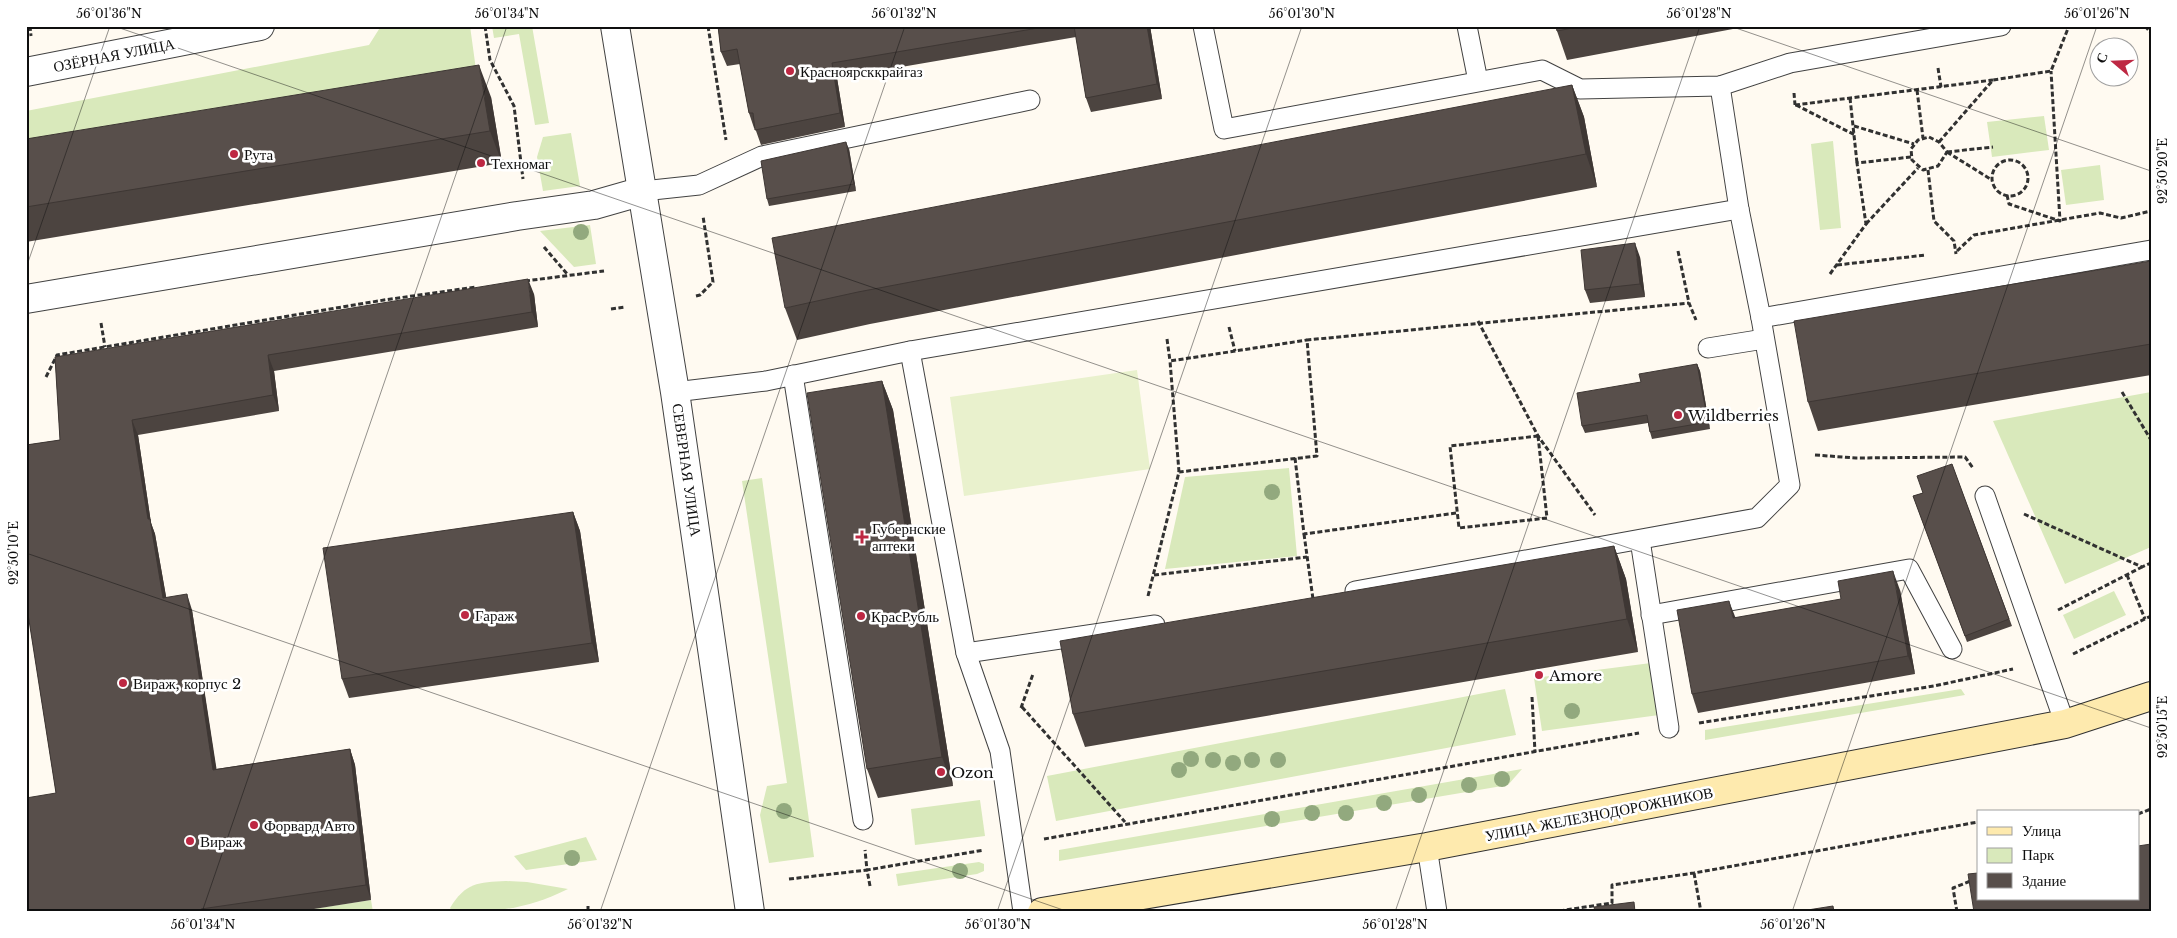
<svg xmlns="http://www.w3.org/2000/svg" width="2177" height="938" font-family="'Libre Baskerville',serif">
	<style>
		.green { fill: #d9e9bb }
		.pitch { fill: #e9f1cd }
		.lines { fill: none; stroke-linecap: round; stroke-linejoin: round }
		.lane-casing { stroke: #424242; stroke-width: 21 }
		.street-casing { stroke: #424242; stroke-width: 30 }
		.secondary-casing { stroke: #313131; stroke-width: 30 }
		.path { stroke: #313131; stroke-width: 3; stroke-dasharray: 5 2.5; stroke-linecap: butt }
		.lane { stroke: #fff; stroke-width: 19 }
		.street { stroke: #fff; stroke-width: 28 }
		.secondary { stroke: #feeaae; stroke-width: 28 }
		.tree { fill: #92a97e }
		.wall { fill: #4c4440 }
		.shaded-wall { fill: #3e3734 }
		.building { fill: #584f4b; stroke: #3e3734 }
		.ticks { fill: none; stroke: #0f0f0f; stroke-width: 1; stroke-opacity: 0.45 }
		.poi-dot { fill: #be2843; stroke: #fff; stroke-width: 2 }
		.labels { text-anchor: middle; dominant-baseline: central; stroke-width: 5; stroke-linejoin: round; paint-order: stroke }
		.street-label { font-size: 15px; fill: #0f0f0f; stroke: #fff }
		.poi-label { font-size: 15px; fill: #0f0f0f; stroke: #fff; text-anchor: start }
		.neatline { fill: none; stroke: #0f0f0f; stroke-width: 2 }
		.ticks-label { font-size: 12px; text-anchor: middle; fill: #0f0f0f }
	</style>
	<rect width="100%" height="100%" fill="#fffaf1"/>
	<!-- green -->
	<g class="green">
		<polygon points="381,26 470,26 477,77 26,160 26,111 369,45"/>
		<polygon points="492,26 532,26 549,123 535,125 519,34 494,38"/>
		<polygon points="2044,116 2049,150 1992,157 1987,122"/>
		<polygon points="571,133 580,186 543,191 537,157 543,137"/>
		<polygon points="1833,141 1841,228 1820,230 1811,144"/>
		<polygon points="2100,165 2104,200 2066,205 2061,170"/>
		<polygon points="590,225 596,264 574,267 540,231"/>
		<polygon points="2151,392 2151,547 2065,584 1993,421"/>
		<polygon points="1289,468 1297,556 1165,569 1185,477"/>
		<polygon points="762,478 814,857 769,863 760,815 767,786 787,783 742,481"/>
		<polygon points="2114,591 2126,615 2074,639 2063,615"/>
		<polygon points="1651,663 1659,715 1542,731 1534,678"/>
		<polygon points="1505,689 1516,735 1056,821 1047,776"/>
		<polygon points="1961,689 1965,695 1705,740 1705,730"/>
		<polygon points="1522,769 1508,785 1059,861 1059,850"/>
		<polygon points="980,800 985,836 915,845 911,809"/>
		<polygon points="586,837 597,860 526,870 514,856"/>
		<polygon points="979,862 984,864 984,871 977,874 898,886 896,874"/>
		<path d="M506,881L527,882L568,889C527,909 498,912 453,912L450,908C465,883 478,882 506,881Z"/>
		<polygon points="371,900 373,912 293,912"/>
	</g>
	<!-- pitch -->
	<polygon class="pitch" points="1137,370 1150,469 964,496 950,397"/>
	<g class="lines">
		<!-- lane casing -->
		<g class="lane-casing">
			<g id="lane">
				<polyline points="1203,26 1224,129 1542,70 1580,89 1720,86 1790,63 2001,26"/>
				<polyline points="1467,26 1478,81"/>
				<polyline points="643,191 699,185 762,156 1030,100"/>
				<polyline points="1761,318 2151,250"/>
				<polyline points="1708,348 1764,339"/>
				<polyline points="910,351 966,653 1000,751 1023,912"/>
				<polyline points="793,375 863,820"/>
				<polyline points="675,392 766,381 910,351 1739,209"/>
				<polyline points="1985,496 2065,724"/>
				<polyline points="1640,540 1669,728"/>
				<polyline points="1355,591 1757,518 1790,485 1761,318 1739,209 1720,86"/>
				<polyline points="1651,615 1909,569 1952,649"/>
				<polyline points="966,653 1155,625"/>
				<polyline points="1427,847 1437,912"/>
			</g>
		</g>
		<!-- street casing -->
		<g class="street-casing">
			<g id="street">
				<polyline points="615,26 675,392 750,912"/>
				<polyline points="26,72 260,26"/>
				<polyline points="26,299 517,216 594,205 643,191"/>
			</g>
		</g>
		<!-- secondary casing -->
		<g class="secondary-casing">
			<polyline id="secondary" points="1042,912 1427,847 2065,724 2151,696"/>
		</g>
		<!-- path -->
		<g class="path">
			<polyline points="30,26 31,36"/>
			<polyline points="485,26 490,60 514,106 523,179"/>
			<polyline points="708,26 726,140"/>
			<polyline points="2145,26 2151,33"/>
			<polyline points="1938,68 1941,87"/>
			<polyline points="1917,90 1923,138"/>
			<polyline points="1794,93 1795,105"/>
			<polyline points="1850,98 1857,163"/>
			<polyline points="1795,105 1993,80"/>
			<polyline points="1796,105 1855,135"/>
			<polyline points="1854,126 1914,144"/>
			<polygon points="1929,137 1939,142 1947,152 1938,166 1923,170 1912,160 1911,149 1918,140"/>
			<polyline points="1939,142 1993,80 2051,71 2069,26"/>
			<polyline points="1947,152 1992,180"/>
			<polyline points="1947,152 1993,147"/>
			<circle cx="2010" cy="178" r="18"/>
			<polyline points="1928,170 1934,221 1954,241 1956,254"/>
			<polyline points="2007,195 2009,204 2060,221 2051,71"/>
			<polyline points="1866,224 1918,168"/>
			<polyline points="544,247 568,275"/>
			<polyline points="1678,251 1689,303 1696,320"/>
			<polyline points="1957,251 1974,235 2100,213 2121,218 2151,211"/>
			<polyline points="1837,265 1926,255"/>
			<polyline points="1830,274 1866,224 1857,163 1911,157"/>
			<polyline points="525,281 604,271"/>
			<polyline points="696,296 700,295 713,282 703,216"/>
			<polyline points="611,309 625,307"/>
			<polyline points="1478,321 1538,436 1595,515"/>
			<polyline points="101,323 105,347"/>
			<polyline points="1229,327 1235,351"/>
			<polyline points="1167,339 1170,361"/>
			<polyline points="46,377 57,355 384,300 476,287"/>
			<polyline points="2122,392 2151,440"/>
			<polygon points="1538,436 1547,518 1459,528 1450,446"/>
			<polyline points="1815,455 1856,458 1965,457 1973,468"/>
			<polyline points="1295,458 1304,534 1456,513"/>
			<polyline points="1179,472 1170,361 1307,340"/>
			<polyline points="2024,514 2142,567 2151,563"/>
			<polyline points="1304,534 1313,599"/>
			<polyline points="1154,575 1307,557"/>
			<polyline points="2127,575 2145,619"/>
			<polyline points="1148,596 1179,472 1317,456 1307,340 1689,303"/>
			<polyline points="2058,610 2142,567"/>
			<polyline points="2073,654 2151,616"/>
			<polyline points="1532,697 1535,752"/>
			<polyline points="1022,707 1125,822"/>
			<polyline points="1021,708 1033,674"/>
			<polyline points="1699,723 1934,686 2013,669"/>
			<polyline points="2038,812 2097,812"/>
			<polyline points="2138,814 2151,809"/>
			<polyline points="1044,839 1639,733"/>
			<polyline points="1694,873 1701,912"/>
			<polyline points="789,879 867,870 865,850"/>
			<polyline points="870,886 867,870 984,850"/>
			<polyline points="588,906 588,912"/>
			<polyline points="1552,912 1612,903 1612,885 1694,873 1978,822"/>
			<polyline points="1957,912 1953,888 1978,878"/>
		</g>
		<!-- lane -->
		<use href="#lane" class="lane"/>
		<!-- street -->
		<use href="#street" class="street"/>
		<!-- secondary -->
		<use href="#secondary" class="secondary"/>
	</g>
	<!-- trees -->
	<g class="tree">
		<circle cx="581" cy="232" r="8"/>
		<circle cx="1272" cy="492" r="8"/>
		<circle cx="1572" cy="711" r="8"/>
		<circle cx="1191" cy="759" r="8"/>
		<circle cx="1213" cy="760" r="8"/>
		<circle cx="1252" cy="760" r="8"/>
		<circle cx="1278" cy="760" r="8"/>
		<circle cx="1233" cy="763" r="8"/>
		<circle cx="1179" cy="770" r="8"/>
		<circle cx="1502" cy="779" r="8"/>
		<circle cx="1469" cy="785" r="8"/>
		<circle cx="1419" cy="795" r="8"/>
		<circle cx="1384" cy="803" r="8"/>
		<circle cx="784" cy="811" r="8"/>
		<circle cx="1312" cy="813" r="8"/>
		<circle cx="1346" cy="813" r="8"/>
		<circle cx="1272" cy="819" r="8"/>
		<circle cx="572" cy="858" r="8"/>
		<circle cx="960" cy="871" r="8"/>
	</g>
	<!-- wall -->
	<g class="wall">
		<polygon points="718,26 1150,26 1162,99 1091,112 1086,98 1076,37 837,78 845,127 761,145 755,128 754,128 749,113 740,64 727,66 721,52"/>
		<polygon points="1556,26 1749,26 1567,60 1557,31"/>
		<polygon points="1572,85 1584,117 1597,187 870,324 797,340 785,308"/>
		<polygon points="491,97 502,163 26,242 26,139"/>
		<polygon points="849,149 856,191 769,206 767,199"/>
		<polygon points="1640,257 1645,297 1590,303 1585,290"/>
		<polygon points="2151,261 2151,375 1818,431 1808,402"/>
		<polygon points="534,294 538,327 274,371 279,411 138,435 151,523 155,534 166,597 192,610 216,769 350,749 355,765 371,900 295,912 26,912 56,793 28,613 26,608 26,445 60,440 55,357"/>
		<polygon points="1697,364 1700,371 1710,429 1652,439 1650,432 1648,423 1585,433 1582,426 1641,382"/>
		<polygon points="882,381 893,410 953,786 878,798 867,769"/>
		<polygon points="1952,464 2012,626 1967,642 1913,496 1923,493"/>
		<polygon points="573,512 580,531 599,662 349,698 342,679"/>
		<polygon points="1614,546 1626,579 1638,652 1085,747 1073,714"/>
		<polygon points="1900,590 1915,674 1698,713 1692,694 1735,618"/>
	</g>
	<!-- shaded-wall -->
	<g class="shaded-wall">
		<polygon points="1147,26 1150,26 1162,99 1157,84"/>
		<polygon points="832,63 837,78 845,127 840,113"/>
		<polygon points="479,65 491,97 502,163 490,131"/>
		<polygon points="1572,85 1584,117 1597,187 1586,154"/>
		<polygon points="846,142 849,149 856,191 854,184"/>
		<polygon points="1635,243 1640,257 1645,297 1640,284"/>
		<polygon points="528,279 534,294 538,327 532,312"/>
		<polygon points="268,355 274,371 279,411 273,395"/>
		<polygon points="1697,364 1700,371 1710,429 1708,422"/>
		<polygon points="882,381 893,410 953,786 942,757"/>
		<polygon points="132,420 138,435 151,523 155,534 169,613 163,598 148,519"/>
		<polygon points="573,512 580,531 599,662 592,643"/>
		<polygon points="1614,546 1626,579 1638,652 1627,619"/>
		<polygon points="1893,571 1900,590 1915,674 1908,656"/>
		<polygon points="187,594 192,610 219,785 213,770"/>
		<polygon points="1729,601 1736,619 1733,618"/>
		<polygon points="350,749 355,765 371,900 366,885"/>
	</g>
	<!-- building -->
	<g class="building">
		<polygon points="718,26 1050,26 832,63 840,113 755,130 753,113 749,113 737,49 721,52"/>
		<polygon points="1074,26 1147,26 1157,84 1086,98"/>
		<polygon points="1556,26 1583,26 1557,31"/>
		<polygon points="479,65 490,131 26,207 26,139"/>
		<polygon points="1572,85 1586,154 858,292 785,308 772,238"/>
		<polygon points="846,142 854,184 767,199 761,161"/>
		<polygon points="1635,243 1640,284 1585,290 1581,250"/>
		<polygon points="2151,261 2151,344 1808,402 1794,321"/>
		<polygon points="528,279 532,312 268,355 273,395 132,420 148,519 150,519 163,598 187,594 213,770 350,749 366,885 201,909 202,912 26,912 26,798 56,793 26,601 26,445 60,440 55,357"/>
		<polygon points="1697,364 1708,422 1650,432 1647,415 1582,426 1577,393 1641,382 1639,374"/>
		<polygon points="882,381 942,757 867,769 807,393"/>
		<polygon points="1952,464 2009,619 1965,636 1913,496 1923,493 1917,476"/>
		<polygon points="573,512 592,643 342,679 323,548"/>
		<polygon points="1614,546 1627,619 1073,714 1060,641"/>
		<polygon points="1893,571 1908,656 1692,694 1677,610 1729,601 1733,618 1841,599 1838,581"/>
		<polygon points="2151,844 2151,912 1974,912 1968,874 1978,873 1978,899 2138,899 2138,846"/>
		<polygon points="1634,902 1635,912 1595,912 1594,907"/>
		<polygon points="1833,906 1834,912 1795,912"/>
	</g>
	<!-- ticks -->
	<path class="ticks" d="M114,26L2151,728M1730,26L2151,171M26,268L110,26M26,553L1069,912M202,912L507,26M600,912L905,26M997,912L1302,26M1395,912L1700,26M1792,912L2097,26"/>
	<!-- markers -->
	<g class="poi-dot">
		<circle cx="790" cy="71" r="5"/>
		<circle cx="234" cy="154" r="5"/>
		<circle cx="481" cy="163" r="5"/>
		<circle cx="1678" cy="415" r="5"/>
		<path d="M859.5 529.5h5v5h5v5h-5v5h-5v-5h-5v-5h5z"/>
		<circle cx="465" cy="615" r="5"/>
		<circle cx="861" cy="616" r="5"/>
		<circle cx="1539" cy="675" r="5"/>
		<circle cx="123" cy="683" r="5"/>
		<circle cx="941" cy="772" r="5"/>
		<circle cx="254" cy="825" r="5"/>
		<circle cx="190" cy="841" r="5"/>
	</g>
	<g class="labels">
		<!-- street labels -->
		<g class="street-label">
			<text transform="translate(114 55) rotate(-11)">ОЗЁРНАЯ УЛИЦА</text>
			<text transform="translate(687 470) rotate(82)">СЕВЕРНАЯ УЛИЦА</text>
			<text transform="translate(1599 814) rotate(-11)">УЛИЦА ЖЕЛЕЗНОДОРОЖНИКОВ</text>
		</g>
		<!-- poi labels -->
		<g class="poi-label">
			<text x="800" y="71">Красноярсккрайгаз</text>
			<text x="244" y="154">Рута</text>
			<text x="491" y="163">Техномаг</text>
			<text x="1688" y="415">Wildberries</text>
			<text x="872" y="528">Губернские<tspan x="872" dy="17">аптеки</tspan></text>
			<text x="475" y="615">Гараж</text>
			<text x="871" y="616">КрасРубль</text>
			<text x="1549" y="675">Amore</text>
			<text x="133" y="683">Вираж, корпус 2</text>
			<text x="951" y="772">Ozon</text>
			<text x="264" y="825">Форвард Авто</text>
			<text x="200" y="841">Вираж</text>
		</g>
	</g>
	<!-- border -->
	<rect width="2177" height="938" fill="none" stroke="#ffffff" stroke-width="55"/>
	<!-- legend -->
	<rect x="1977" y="810" width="162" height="90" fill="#ffffff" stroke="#9f9f9f"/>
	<rect x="1987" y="827" width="25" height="8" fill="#feeaae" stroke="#9f9f9f"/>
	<text x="2022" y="836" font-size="15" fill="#0f0f0f">Улица</text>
	<rect x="1987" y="848" width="25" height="15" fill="#d9e9bb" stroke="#9f9f9f"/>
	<text x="2022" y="860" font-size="15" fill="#0f0f0f">Парк</text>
	<rect x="1987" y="873" width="25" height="15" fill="#584f4b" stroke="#9f9f9f"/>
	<text x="2022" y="886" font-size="15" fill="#0f0f0f">Здание</text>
	<!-- north arrow -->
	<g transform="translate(2114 62) rotate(289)"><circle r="24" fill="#ffffff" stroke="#9f9f9f"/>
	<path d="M0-4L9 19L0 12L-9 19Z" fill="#be2843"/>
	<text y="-8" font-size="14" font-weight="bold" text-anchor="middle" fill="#0f0f0f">С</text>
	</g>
	<rect x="28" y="28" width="2122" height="882" class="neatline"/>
	<g class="ticks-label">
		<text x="109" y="18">56°01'36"N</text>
		<text x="507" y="18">56°01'34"N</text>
		<text x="904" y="18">56°01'32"N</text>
		<text x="1302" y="18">56°01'30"N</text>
		<text x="1699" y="18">56°01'28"N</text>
		<text x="2097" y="18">56°01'26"N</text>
		<text transform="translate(2163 171) rotate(-90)" y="4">92°50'20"E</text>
		<text transform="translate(14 553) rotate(-90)" y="4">92°50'10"E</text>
		<text transform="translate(2163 727) rotate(-90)" y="4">92°50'15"E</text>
		<text x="203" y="929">56°01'34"N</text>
		<text x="600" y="929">56°01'32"N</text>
		<text x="998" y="929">56°01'30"N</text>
		<text x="1395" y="929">56°01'28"N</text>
		<text x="1793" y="929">56°01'26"N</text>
	</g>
</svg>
